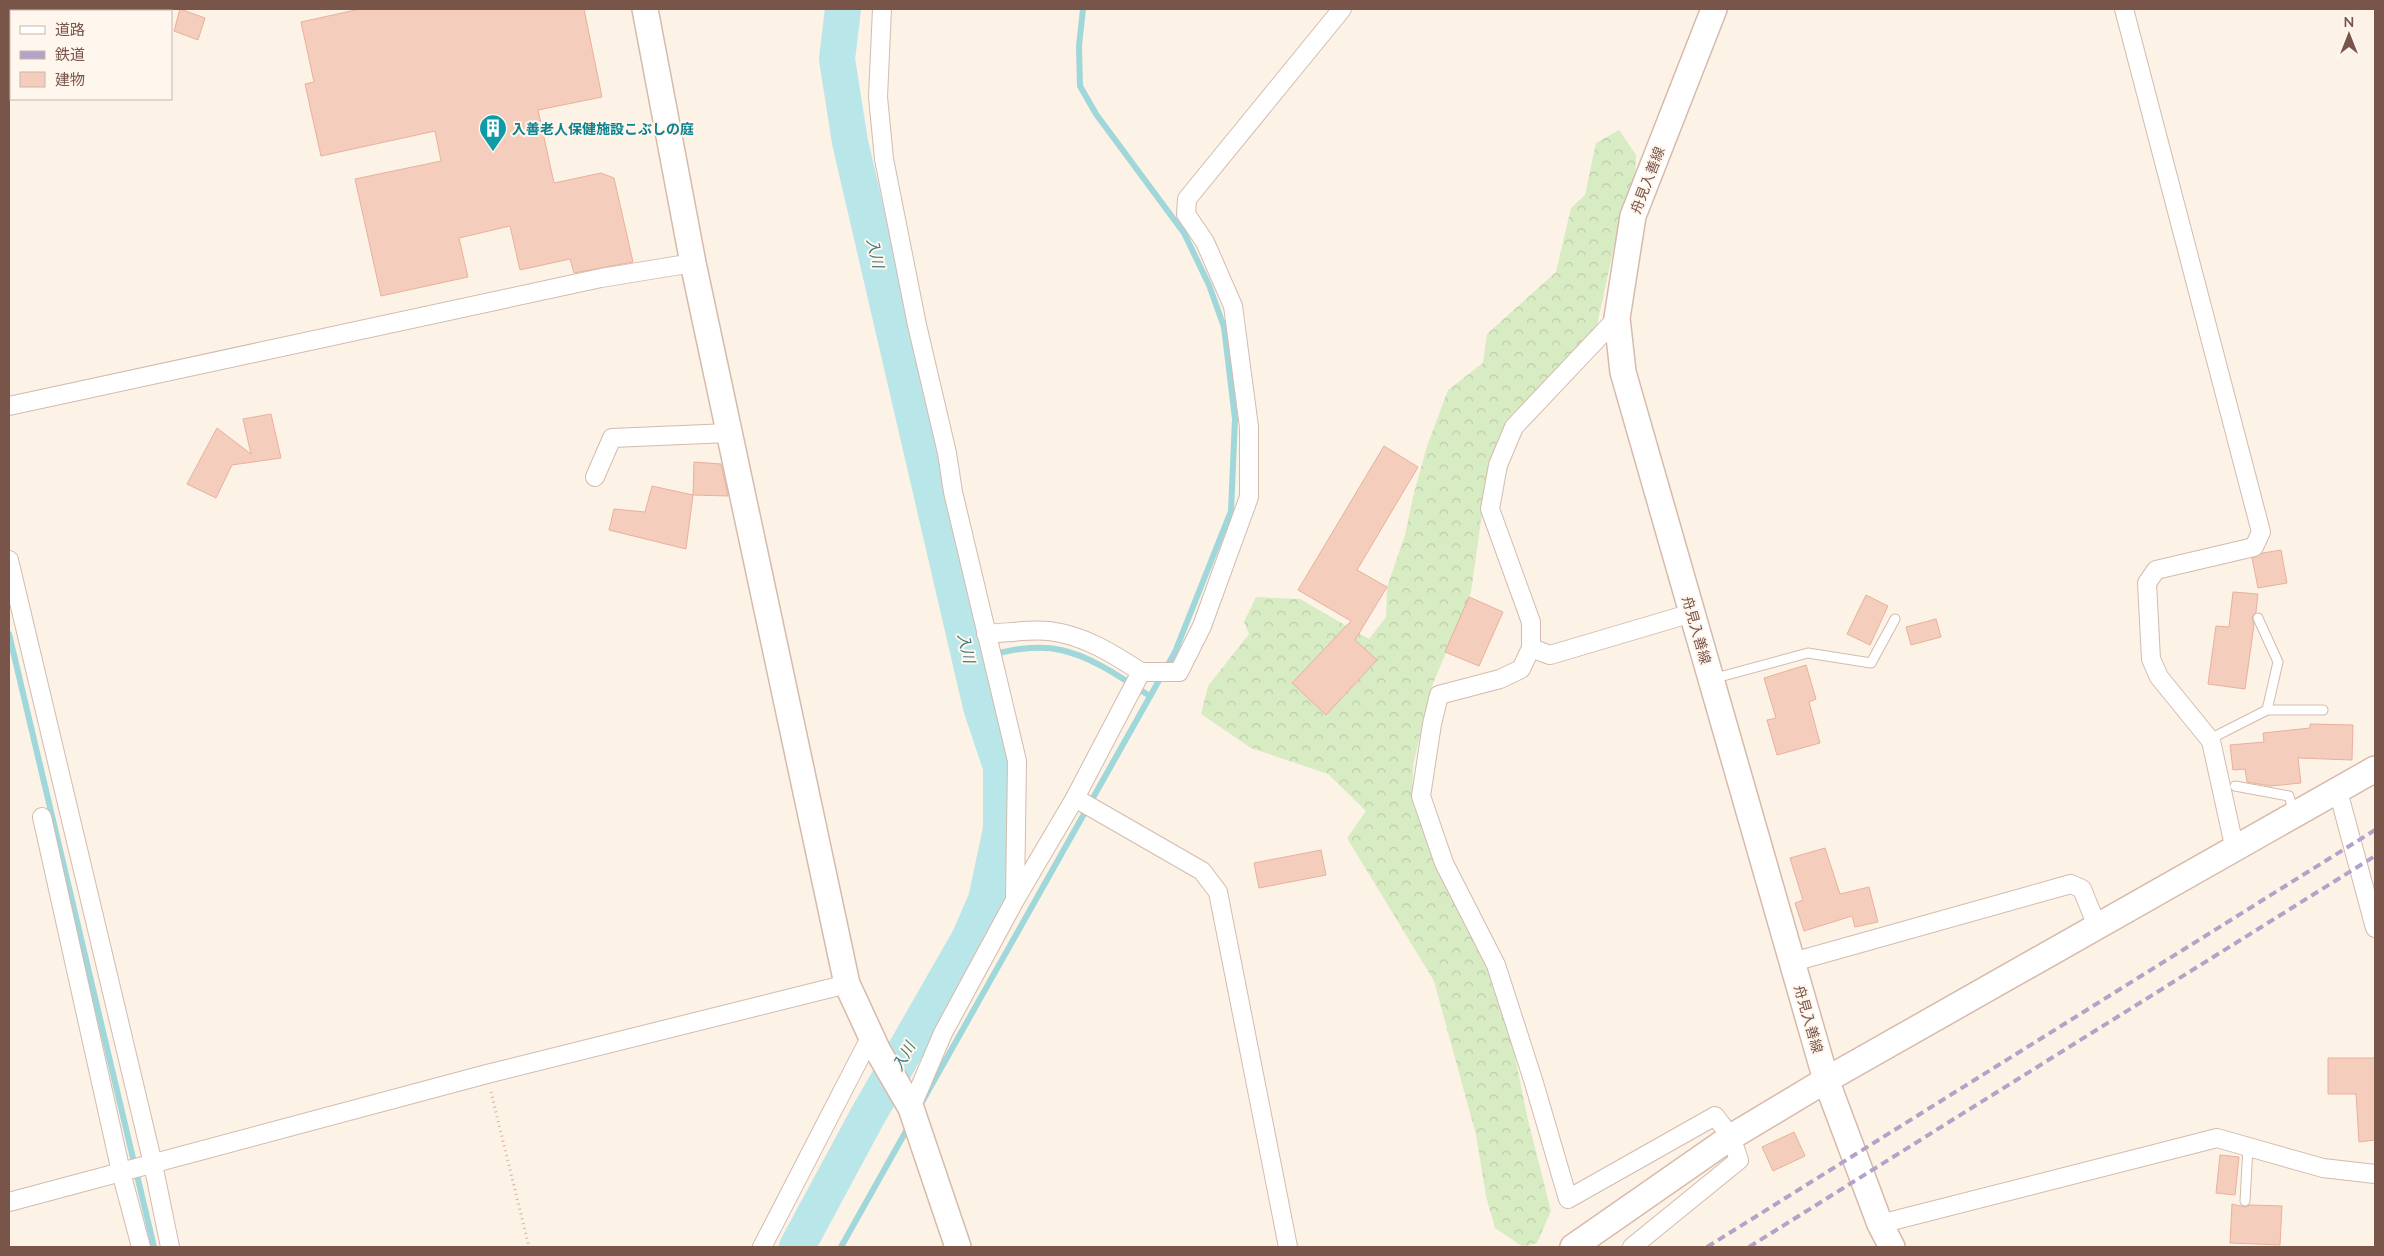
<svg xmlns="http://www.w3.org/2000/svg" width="2384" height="1256" font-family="Lato,'Noto Sans JP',sans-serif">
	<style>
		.forest { fill: url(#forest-crowns) }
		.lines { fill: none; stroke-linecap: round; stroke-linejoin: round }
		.stream { stroke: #9fd7db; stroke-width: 6 }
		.river { stroke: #b9e6e8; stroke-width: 36 }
		.building { fill: #f4cdbc; stroke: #e8b19c }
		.lane-casing { stroke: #d3bbae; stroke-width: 11 }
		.street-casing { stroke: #d3bbae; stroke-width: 20 }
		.secondary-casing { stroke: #d6baab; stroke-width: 28 }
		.path { stroke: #dab09f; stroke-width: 3; stroke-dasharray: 1 4; stroke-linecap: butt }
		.lane { stroke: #fff; stroke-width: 9 }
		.street { stroke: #fff; stroke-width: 18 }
		.secondary { stroke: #fff; stroke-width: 25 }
		.rail { stroke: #b4a3c8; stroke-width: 4; stroke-dasharray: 8 5; stroke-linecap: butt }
		.labels { text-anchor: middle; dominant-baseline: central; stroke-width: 4; stroke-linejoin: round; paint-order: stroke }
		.culture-label { font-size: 14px; font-weight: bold; fill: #0d838f; stroke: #fff6ed; text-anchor: start }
		.street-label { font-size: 14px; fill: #795549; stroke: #fff6ed }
		.water-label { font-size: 15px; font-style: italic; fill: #3c7a7e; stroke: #fff6ed }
	</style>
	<defs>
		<pattern id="forest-crowns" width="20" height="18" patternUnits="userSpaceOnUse" patternTransform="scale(1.25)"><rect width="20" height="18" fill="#d8ecc3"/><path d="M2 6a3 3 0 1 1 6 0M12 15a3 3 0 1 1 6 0" fill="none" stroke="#bdcca9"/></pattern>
	</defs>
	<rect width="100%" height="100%" fill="#fdf2e6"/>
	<!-- forest -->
	<polygon class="forest" points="1619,130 1636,155 1635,174 1616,237 1596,330 1506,425 1488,470 1471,592 1430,691 1413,766 1412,800 1442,873 1488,971 1513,1047 1528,1120 1551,1211 1537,1243 1523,1247 1495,1228 1486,1196 1476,1135 1434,981 1347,838 1366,811 1328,774 1251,748 1201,714 1208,686 1249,634 1244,622 1256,597 1300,599 1369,639 1386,617 1387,587 1405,535 1413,497 1427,446 1448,390 1483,363 1487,334 1556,272 1571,208 1585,195 1596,143"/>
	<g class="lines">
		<!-- stream -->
		<g class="stream">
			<polyline points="9,634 154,1247"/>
			<path d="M970,660C999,653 1031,643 1061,650C1093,657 1123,679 1150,696"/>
			<polyline points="922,1102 1175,652 1231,511 1235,419 1224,327 1209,285 1184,233 1096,114 1080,86 1079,46 1083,9"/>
			<polyline points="841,1247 910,1124"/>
		</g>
		<!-- river -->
		<polyline class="river" points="797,1247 867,1117 969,939 986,900 1001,829 1001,767 981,707 850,142 837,59 843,9"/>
	</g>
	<!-- building -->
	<g class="building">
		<polygon points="180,9 205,18 198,40 174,31"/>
		<polygon points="360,9 584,9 602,97 538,110 554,183 601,173 614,178 633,262 574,273 570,259 520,270 510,226 459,238 468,277 381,296 355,179 441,161 435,131 321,156 305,84 314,82 301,22"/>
		<polygon points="271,414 281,458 232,465 216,498 187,484 217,428 251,454 243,419"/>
		<polygon points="1384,446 1418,467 1357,570 1387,587 1355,640 1377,660 1326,715 1292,683 1351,621 1298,590"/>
		<polygon points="694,462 721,464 728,496 693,495"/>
		<polygon points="652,486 693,495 686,549 609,530 614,509 645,512"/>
		<polygon points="2281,550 2287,583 2258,588 2252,558 2263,553"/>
		<polygon points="2233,592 2258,594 2256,612 2252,617 2254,625 2245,689 2208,684 2216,626 2229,627"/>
		<polygon points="1866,595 1888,606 1870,645 1847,634"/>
		<polygon points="1469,597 1503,612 1479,666 1445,652"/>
		<polygon points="1936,619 1941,637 1911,645 1906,627"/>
		<polygon points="1806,665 1816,699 1809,702 1820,743 1777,755 1767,720 1776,718 1764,678"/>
		<polygon points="2310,724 2353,725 2352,760 2298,758 2301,783 2271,786 2247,782 2245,769 2233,770 2230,745 2264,742 2263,733 2310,728"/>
		<polygon points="1825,848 1840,894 1869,887 1878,922 1855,927 1852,916 1804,931 1795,903 1803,900 1790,858"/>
		<polygon points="1321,850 1326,875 1259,888 1254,863"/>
		<polygon points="2328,1058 2375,1058 2375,1140 2359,1142 2356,1094 2328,1094"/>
		<polygon points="1794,1132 1805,1156 1773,1171 1762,1147"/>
		<polygon points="2220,1155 2239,1157 2235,1195 2216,1193"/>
		<polygon points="2232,1204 2245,1207 2250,1205 2282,1206 2280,1245 2230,1243"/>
	</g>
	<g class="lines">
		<!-- lane casing -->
		<g class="lane-casing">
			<g id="lane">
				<polyline points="1712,679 1808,653 1871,663 1895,619"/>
				<polyline points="2267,710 2323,710"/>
				<polyline points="2210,739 2267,710 2278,662 2258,618"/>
				<polyline points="2235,786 2289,796 2294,813"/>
				<polyline points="2245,1201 2248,1147"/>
			</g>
		</g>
		<!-- street casing -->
		<g class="street-casing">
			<g id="street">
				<polyline points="882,9 878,97 884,159 917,325 947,453 953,492 1017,761 1015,898"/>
				<polyline points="2124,9 2261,532 2254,547 2156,570 2147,583 2151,659 2159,677 2211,741 2235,850"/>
				<polyline points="1617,318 1514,427 1498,465 1490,509 1531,622 1531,648 1521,669 1500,679 1439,695 1432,724 1421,796 1444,863 1496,965 1534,1083 1568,1199 1715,1116 1731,1137 1739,1160 1632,1247"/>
				<polyline points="9,406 601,278 693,263"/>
				<polyline points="595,477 612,438 729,433"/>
				<polyline points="9,560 153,1164 170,1247"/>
				<path d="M986,634C1007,633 1029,629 1049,631C1083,635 1112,653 1141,672"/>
				<polyline points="1531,648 1550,655 1692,613"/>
				<polyline points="2338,791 2375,928"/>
				<polyline points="1075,798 1202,871 1218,892 1288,1247"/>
				<polyline points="42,817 121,1172 141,1247"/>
				<polyline points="1793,962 2071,884 2082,889 2097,926"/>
				<polyline points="911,1108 943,1033 1015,900 1075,798 1141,672 1179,672 1202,626 1249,497 1249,427 1233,306 1205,242 1186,214 1187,199 1342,9"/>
				<polyline points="9,1202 487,1074 847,984"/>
				<polyline points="1880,1224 2217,1138 2323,1168 2375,1174"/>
				<polyline points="762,1247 871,1036"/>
			</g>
		</g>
		<!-- secondary casing -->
		<g class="secondary-casing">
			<g id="secondary">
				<polyline points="645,9 693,263 847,984 878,1051 911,1108 958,1247"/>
				<polyline points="1714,9 1633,216 1617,318 1623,372 1826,1080 1880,1224 1892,1247"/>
				<polyline points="1573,1247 1731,1137 1826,1080 2375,769"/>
			</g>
		</g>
		<!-- path -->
		<polyline class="path" points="491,1092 529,1247"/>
		<!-- lane -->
		<use href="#lane" class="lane"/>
		<!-- street -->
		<use href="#street" class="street"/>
		<!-- secondary -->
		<use href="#secondary" class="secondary"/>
		<!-- rail -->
		<g class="rail">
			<polyline points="1707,1247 2375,830"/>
			<polyline points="1749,1247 2375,856"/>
		</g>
	</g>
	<!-- icons -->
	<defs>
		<g id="building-pin" transform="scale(1.4375)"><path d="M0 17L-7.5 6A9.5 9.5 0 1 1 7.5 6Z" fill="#0f9aa8" stroke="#fff6ed"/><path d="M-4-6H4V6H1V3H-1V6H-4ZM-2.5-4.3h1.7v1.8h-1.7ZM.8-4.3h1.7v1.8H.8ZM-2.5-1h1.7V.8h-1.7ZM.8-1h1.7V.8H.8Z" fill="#fff"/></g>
	</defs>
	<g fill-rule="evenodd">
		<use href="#building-pin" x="493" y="128"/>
	</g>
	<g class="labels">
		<!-- culture labels -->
		<g class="culture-label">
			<text x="512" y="128">入善老人保健施設こぶしの庭</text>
		</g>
		<!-- street labels -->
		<g class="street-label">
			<text transform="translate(1647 180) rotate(-69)">舟見入善線</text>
			<text transform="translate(1697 630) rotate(74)">舟見入善線</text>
			<text transform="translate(1809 1019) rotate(74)">舟見入善線</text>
		</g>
		<!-- water labels -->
		<g class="water-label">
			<text transform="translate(876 253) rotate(77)">入川</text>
			<text transform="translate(967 648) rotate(77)">入川</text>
			<text transform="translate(903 1056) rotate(-61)">入川</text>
		</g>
	</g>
	<!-- border -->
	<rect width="2384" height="1256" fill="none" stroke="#795549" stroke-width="20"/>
	<!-- legend -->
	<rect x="10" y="10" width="162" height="90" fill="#fff6ed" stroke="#c9b6ab"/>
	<rect x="20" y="26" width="25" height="8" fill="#ffffff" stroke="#c9b6ab"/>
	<text x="55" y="35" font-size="15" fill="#795549">道路</text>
	<rect x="20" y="51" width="25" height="8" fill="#b4a3c8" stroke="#c9b6ab"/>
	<text x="55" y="60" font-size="15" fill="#795549">鉄道</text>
	<rect x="20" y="72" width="25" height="15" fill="#f4cdbc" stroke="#c9b6ab"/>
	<text x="55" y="85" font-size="15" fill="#795549">建物</text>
	<!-- north arrow -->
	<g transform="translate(2349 35)" stroke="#fff6ed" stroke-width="4" paint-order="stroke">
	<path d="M0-4L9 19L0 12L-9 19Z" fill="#795549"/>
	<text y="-8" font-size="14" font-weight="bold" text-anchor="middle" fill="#795549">N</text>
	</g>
</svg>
